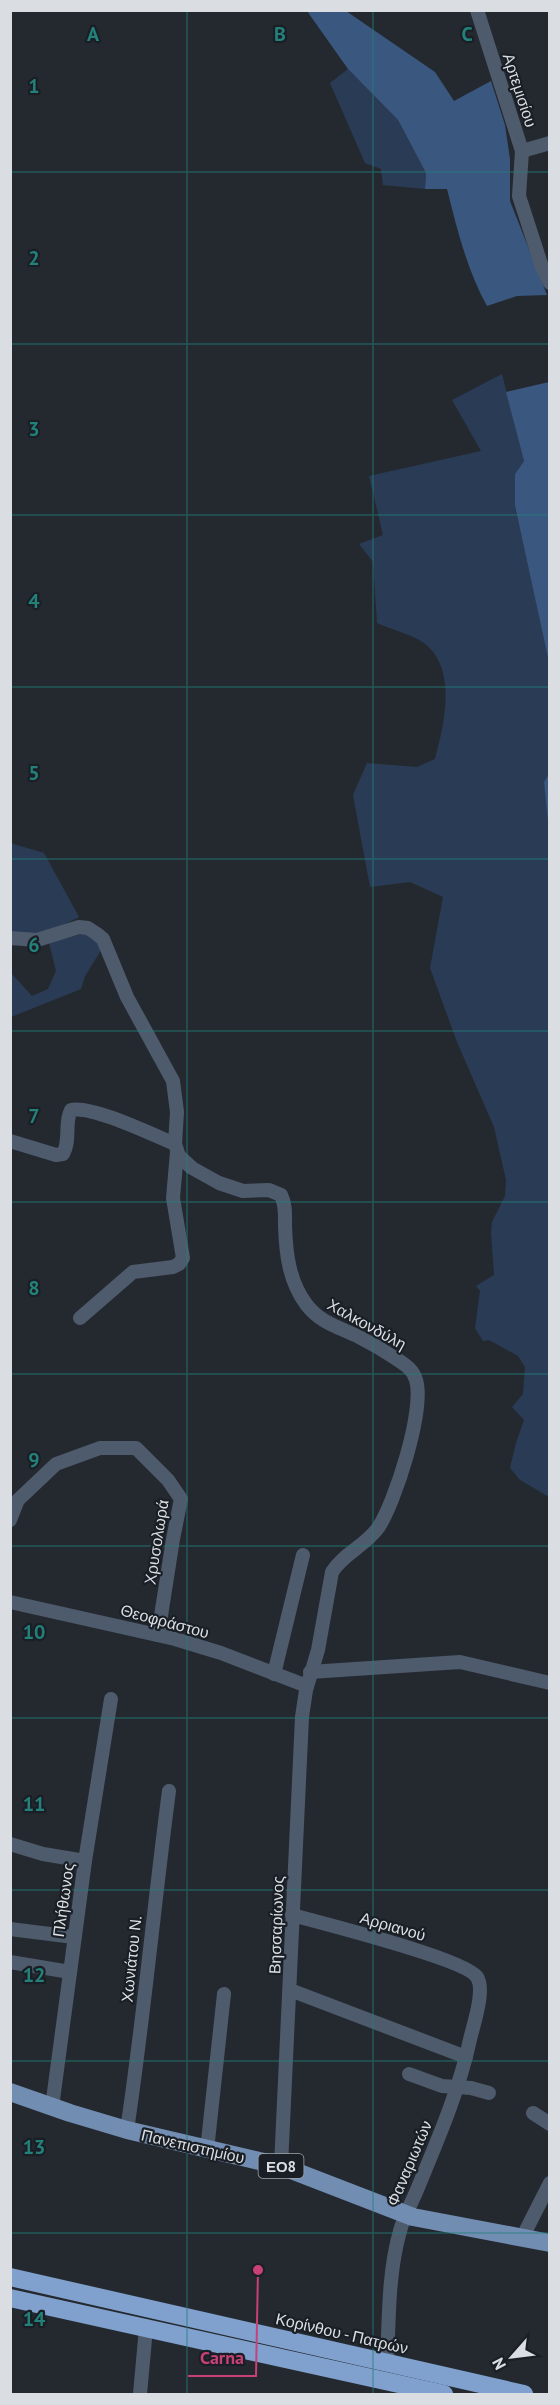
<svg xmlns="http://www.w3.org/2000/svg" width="560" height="2405" font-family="'PT Sans',sans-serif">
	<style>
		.green { fill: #2a3c55 }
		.forest { fill: #3a577f }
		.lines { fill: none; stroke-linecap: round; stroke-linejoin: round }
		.street { stroke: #4e5b6d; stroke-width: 14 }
		.primary { stroke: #728db2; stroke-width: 18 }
		.highway { stroke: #80a1cd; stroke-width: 18 }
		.grid { fill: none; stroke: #23807a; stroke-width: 1.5; stroke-opacity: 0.55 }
		.labels { text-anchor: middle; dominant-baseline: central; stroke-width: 4.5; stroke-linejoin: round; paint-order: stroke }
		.shield { fill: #1a1f26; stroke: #a0a5aa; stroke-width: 1.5 }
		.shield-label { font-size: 15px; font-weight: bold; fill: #dadee3 }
		.street-label { font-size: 16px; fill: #dadee3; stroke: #1a1f26 }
		.grid-label { font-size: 20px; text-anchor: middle; font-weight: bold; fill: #23807a; stroke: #1a1f26; stroke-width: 4.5; stroke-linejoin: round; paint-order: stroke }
		.leader { fill: none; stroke: #c74076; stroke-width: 2 }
		.callout-dot { fill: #c74076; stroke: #1a1f26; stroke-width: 2 }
		.callout-label { font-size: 18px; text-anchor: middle; font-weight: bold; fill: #c74076; stroke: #1a1f26; stroke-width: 4.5; stroke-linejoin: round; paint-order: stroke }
	</style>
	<rect width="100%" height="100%" fill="#242930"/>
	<!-- green -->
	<g class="green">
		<polygon points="348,69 398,120 426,173 425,189 383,185 381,169 365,163 330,83"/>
		<path d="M502,374L524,461L515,474V507L550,662V774L544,782L550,831L549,1497L520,1480L510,1468L516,1443L524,1420L512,1407L523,1394L525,1367L518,1356L489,1340L483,1341L475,1328L480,1291L476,1286L494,1275L491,1233L492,1222L505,1196L506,1180L494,1127L457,1042L430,968L443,897L410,882L370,887L353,795L367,763L417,767L435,759C444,724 458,669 424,643C413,635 390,629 377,623L373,562L359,544L383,535L369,476L481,451L452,400Z"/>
		<polygon points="10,843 44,853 79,917 45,934 11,932"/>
		<polygon points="85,933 103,947 85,976 81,989 11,1017 11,973 32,996 48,989 56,971 49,943"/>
	</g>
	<!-- forest -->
	<g class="forest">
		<path d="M307,11H346L435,72L454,101L491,81L505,125L510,159V201L547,295L517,296L487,306C467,270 457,229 447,189H425L426,173L398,120L348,69Z"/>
		<polygon points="549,382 550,382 549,662 515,506 515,474 524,461 506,392"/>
		<polygon points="549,774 549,831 544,782"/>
	</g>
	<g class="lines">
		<!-- street -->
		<g class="street">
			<polyline points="477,10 522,151 519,196 542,267 550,283"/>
			<polyline points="522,151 550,143"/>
			<path d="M10,938L37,940L79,927L88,928L97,934L103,939L127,997L173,1081L177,1112L175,1144L179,1156L192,1168L219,1183L243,1191L269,1190L281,1195C286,1205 285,1215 285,1226C286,1254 289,1281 306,1304C320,1323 339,1327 359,1337C371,1343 383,1350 395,1358C404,1364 413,1369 416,1380C425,1409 395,1503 378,1528C365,1546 343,1554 332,1572L318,1650L306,1690L302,1717L281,2166"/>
			<path d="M10,1141L56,1155L63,1154C71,1140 64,1123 71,1110C92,1105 153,1135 175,1144"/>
			<polyline points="80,1318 133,1272 173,1267 179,1264 183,1258 173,1198 177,1152"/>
			<polyline points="10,1520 18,1500 56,1464 100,1448 136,1448 168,1480 181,1499 173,1539 158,1635"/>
			<polyline points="10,1602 175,1639 221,1653 307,1686"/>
			<polyline points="310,1672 460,1662 550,1683"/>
			<polyline points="274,1674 303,1555"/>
			<polyline points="10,1844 43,1854 85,1861"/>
			<path d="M292,1915C321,1923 465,1959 477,1977C486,1991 472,2028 469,2044C458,2093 438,2139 419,2185C413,2201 404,2215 400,2231C388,2273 389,2320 387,2363"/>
			<polyline points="10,1929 74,1937"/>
			<polyline points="10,1962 70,1972"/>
			<polyline points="290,1990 466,2057"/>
			<polyline points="409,2074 442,2086 471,2088 489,2093"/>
			<polyline points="52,2107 85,1861 111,1699"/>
			<polyline points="533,2113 550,2124"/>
			<path d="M127,2130C144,2017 154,1904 169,1791"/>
			<polyline points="207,2150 224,1994"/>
			<polyline points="522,2238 550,2183"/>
			<polyline points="140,2394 146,2328"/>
		</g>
		<!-- primary -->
		<polyline class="primary" points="10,2092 70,2113 127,2130 281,2166 413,2217 550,2243"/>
		<!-- highway -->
		<g class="highway">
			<polyline points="10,2277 524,2394"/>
			<polyline points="10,2298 444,2394"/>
		</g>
	</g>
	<!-- grid -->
	<path class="grid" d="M187,10V2394M373,10V2394M10,172H550M10,344H550M10,515H550M10,687H550M10,859H550M10,1031H550M10,1202H550M10,1374H550M10,1546H550M10,1718H550M10,1890H550M10,2061H550M10,2233H550"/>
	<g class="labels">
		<!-- shield labels -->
		<rect class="shield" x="258.5" y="2154" width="45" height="24" rx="4.5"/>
		<g class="shield-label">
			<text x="281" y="2166">ΕΟ8</text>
		</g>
		<!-- street labels -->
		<g class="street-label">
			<text transform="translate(520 90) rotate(72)">Αρτεμισίου</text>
			<text transform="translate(367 1324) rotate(29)">Χαλκονδύλη</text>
			<text transform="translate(156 1542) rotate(-81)">Χρυσολωρά</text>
			<text transform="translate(165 1621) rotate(15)">Θεοφράστου</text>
			<text transform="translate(63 1900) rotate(-82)">Πλήθωνος</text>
			<text transform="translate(276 1925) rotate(-88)">Βησσαρίωνος</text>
			<text transform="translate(393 1926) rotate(16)">Αρριανού</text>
			<text transform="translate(131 1959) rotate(-84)">Χωνιάτου Ν.</text>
			<text transform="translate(193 2146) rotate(13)">Πανεπιστημίου</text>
			<text transform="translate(409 2163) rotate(-67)">Φαναριωτών</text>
			<text transform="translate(342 2333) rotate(13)">Κορίνθου - Πατρών</text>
		</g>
	</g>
	<g class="grid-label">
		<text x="93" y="41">A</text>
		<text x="280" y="41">B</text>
		<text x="467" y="41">C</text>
		<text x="34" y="93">1</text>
		<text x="34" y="265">2</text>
		<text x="34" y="436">3</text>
		<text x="34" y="608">4</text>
		<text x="34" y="780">5</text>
		<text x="34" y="952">6</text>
		<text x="34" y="1123">7</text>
		<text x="34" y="1295">8</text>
		<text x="34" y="1467">9</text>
		<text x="34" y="1639">10</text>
		<text x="34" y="1811">11</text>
		<text x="34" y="1982">12</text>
		<text x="34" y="2154">13</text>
		<text x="34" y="2326">14</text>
	</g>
	<!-- callouts -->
	<path class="leader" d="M258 2270L256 2376H188"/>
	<circle class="callout-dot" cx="258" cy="2270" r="6"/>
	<g class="callout-label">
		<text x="222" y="2364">Carna</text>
	</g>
	<!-- border -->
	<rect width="560" height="2405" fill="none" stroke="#dadee3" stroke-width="24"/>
	<!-- north arrow -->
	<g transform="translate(512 2357) rotate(242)" stroke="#1a1f26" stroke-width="4.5" paint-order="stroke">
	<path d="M0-4.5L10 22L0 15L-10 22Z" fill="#dadee3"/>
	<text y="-9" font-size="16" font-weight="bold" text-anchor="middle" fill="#dadee3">N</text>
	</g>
</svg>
